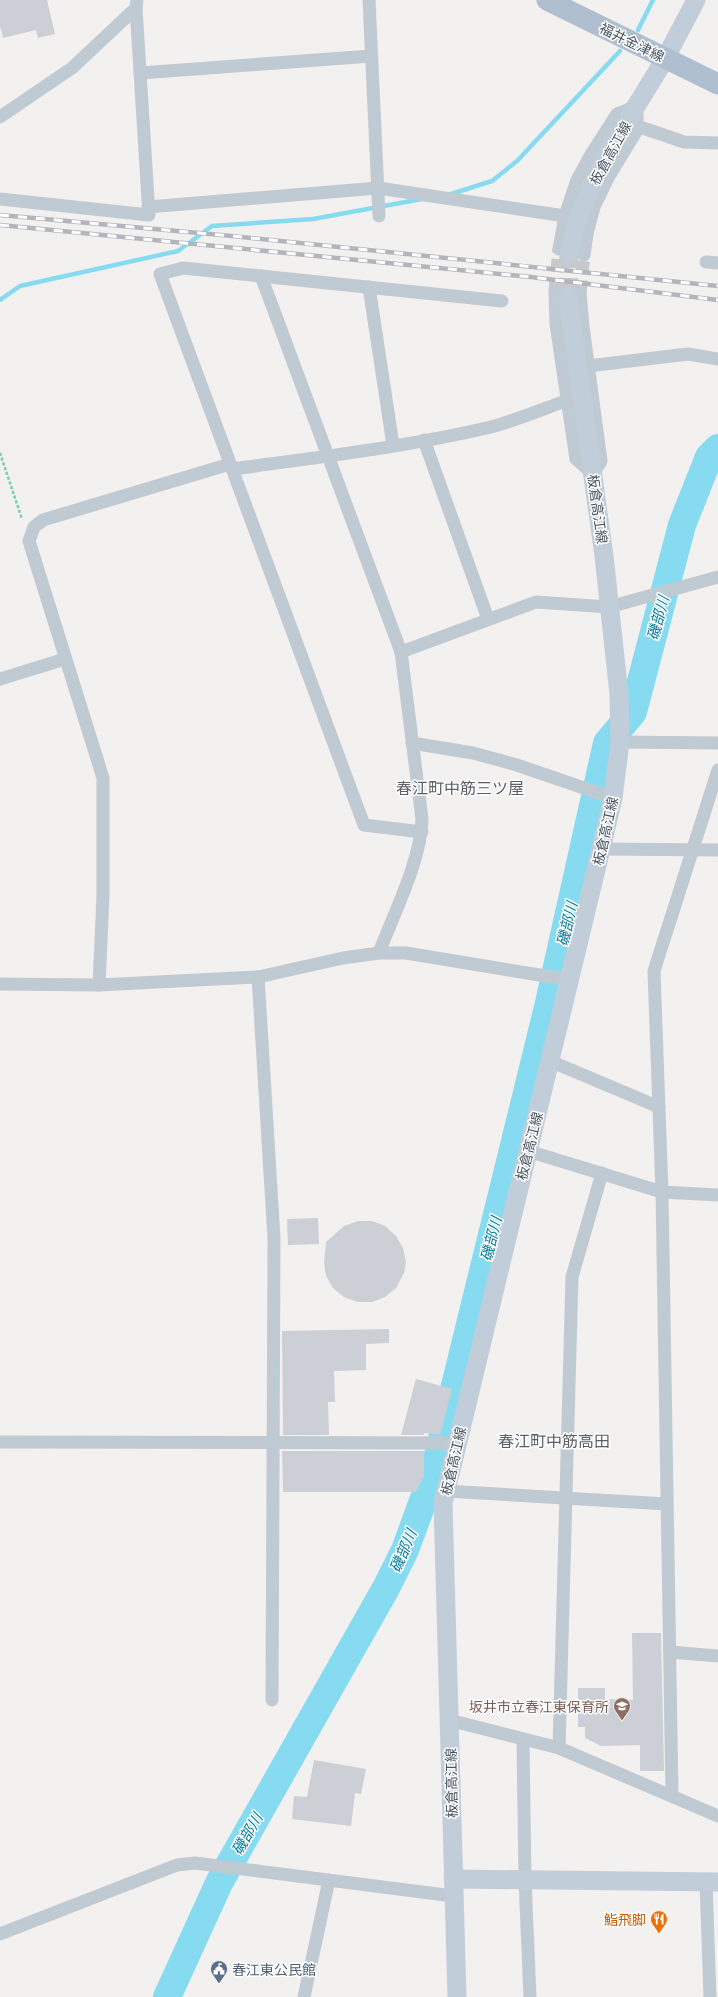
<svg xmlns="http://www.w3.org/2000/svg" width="718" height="1997" font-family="'Titillium Web','Noto Sans JP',sans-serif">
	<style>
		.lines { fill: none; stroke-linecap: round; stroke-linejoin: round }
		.stream { stroke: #87dbf1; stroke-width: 4.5 }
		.river { stroke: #87dbf1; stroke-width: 28 }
		.building { fill: #cccfd5 }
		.street-tunnel { stroke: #c8c9cc; stroke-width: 13; stroke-dasharray: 13 6; stroke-linecap: butt }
		.secondary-tunnel { stroke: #c8c9cc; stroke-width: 19; stroke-dasharray: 19 10; stroke-linecap: butt }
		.path { stroke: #73d2a4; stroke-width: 2.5; stroke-dasharray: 3 2; stroke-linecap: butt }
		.street { stroke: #c0cad3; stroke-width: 13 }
		.secondary { stroke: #c2cdda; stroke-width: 19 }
		.primary { stroke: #afbfd0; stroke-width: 21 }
		.rail-casing { stroke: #b2b5bb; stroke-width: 4.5 }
		.rail { stroke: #fff; stroke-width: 3; stroke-dasharray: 9; stroke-linecap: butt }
		.labels { text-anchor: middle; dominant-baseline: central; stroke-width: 3; stroke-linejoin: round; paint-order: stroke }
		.street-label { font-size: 14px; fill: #47535f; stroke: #fff }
		.education-label { font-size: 14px; fill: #785e54; stroke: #fff; text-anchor: end }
		.food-label { font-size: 14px; fill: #c56008; stroke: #fff; text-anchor: end }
		.service-label { font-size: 14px; fill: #4e5e75; stroke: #fff; text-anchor: start }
		.water-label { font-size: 15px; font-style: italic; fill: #067c9c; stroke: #fff }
		.quarter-label { font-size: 16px; fill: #5c6066; stroke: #fff }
	</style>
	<rect width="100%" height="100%" fill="#f3f0f0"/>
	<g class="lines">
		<!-- stream -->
		<g class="stream">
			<polyline points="638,30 653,0"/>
			<polyline points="451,194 492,181 517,161 620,51"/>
			<polyline points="0,300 20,286 178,251 212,226 313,219 422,199"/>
		</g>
		<!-- river -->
		<polyline class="river" points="167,1997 219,1883 386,1588 405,1550 434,1471 548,1007 607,743 633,712 682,525 709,457 718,448"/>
	</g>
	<!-- building -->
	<g class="building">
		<polygon points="0,0 47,0 55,34 38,38 36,30 3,38 0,26"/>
		<polygon points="318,1218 319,1244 288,1245 287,1219"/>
		<polygon points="358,1221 372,1221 385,1226 396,1236 403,1248 406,1262 404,1273 396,1288 385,1297 372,1302 358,1302 344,1297 333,1288 326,1276 324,1262 326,1242 344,1226"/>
		<polygon points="389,1329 389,1343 366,1344 366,1370 334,1371 335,1402 328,1402 329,1435 283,1435 282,1331"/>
		<polygon points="416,1379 452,1389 440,1435 424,1433 424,1435 401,1435"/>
		<polygon points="282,1451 424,1451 424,1476 416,1492 283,1492"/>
		<polygon points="632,1633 661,1633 664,1771 640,1771 640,1745 601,1746 585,1738 585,1727 578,1727 578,1688 605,1688 605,1699 633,1700"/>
		<polygon points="314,1760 366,1769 361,1794 355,1793 351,1826 292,1819 294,1796 307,1797"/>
	</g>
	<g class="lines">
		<!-- street-tunnel -->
		<g class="street-tunnel">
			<polyline points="555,291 559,249"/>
			<polyline points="580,293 584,255"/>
		</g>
		<!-- secondary-tunnel -->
		<polyline class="secondary-tunnel" points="568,297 569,254"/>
		<!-- path -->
		<polyline class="path" points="0,453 22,519"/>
		<!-- street -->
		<g class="street">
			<polyline points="369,0 379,216"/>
			<polyline points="140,73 371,56"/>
			<polyline points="0,117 72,68 136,8"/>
			<polyline points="637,126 684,142 718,143"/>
			<polyline points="0,199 149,215 136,8 137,0"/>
			<polyline points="148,207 378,188 565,216"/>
			<polyline points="559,249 565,216 577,180 590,156 617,114 637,106 637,130 609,176 594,207 587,234 584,255"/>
			<polyline points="706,262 718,263"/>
			<path d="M261,276L401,652L422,819C421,861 394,913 379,953"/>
			<polyline points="369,287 393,445"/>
			<polyline points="555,291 556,324 576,459 593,474 601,461 583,326 580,293"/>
			<polyline points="588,366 688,354 718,359"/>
			<polyline points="424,440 488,619"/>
			<path d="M233,469C319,457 406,447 491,427C517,420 543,409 568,400"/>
			<polyline points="401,652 536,602 609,607 718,577"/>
			<polyline points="0,679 65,659"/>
			<polyline points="620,742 718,743"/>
			<polyline points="412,743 473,753 517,765 613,798"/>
			<polyline points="422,832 364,825 160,274 183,268 502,301"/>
			<polyline points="601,849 718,850"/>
			<polyline points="258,977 274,1238 272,1700"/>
			<polyline points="0,984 99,985 258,977 343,958 379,953 406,953 570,980"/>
			<polyline points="99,985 103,896 103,778 29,541 34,527 43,520 230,464"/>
			<polyline points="550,1061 659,1107"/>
			<polyline points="528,1151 662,1192 718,1195"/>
			<polyline points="0,1442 457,1443"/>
			<polyline points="446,1491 667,1504"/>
			<polyline points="670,1652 718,1656"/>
			<polyline points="449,1720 559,1748 718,1816"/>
			<polyline points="523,1740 525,1880 530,1997"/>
			<polyline points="559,1748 572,1277 602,1173"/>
			<polyline points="672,1796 662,1192 654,971 718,770"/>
			<polyline points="706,1882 710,1997"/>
			<polyline points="0,1934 177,1865 195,1863 453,1896"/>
			<polyline points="304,1997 329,1880"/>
		</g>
		<!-- secondary -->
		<g class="secondary">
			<polyline points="569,254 579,215 605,157 665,59 696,0"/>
			<polyline points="453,1879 718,1882"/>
			<polyline points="457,1997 443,1503 601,849 613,798 620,742 619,694 604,556 568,297"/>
		</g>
		<!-- primary -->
		<polyline class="primary" points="547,0 718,84"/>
		<!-- rail casing -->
		<g class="rail-casing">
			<g id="rail">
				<polyline points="0,215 232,236 718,286"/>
				<polyline points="0,225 531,277 718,300"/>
			</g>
		</g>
		<!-- rail -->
		<use href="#rail" class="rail"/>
	</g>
	<!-- icons -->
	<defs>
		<g id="school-pin" transform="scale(0.9)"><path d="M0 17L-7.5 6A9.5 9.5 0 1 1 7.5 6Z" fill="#8d6e63" stroke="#fff"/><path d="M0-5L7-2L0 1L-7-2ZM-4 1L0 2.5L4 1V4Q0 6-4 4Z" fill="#fff"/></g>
		<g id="restaurant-pin" transform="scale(0.9)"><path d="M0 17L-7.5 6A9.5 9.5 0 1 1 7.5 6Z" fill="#e8710a" stroke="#fff"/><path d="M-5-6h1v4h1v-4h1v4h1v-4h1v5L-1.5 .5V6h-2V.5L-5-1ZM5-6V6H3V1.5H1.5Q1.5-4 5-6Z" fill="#fff"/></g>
		<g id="civic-pin" transform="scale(0.9)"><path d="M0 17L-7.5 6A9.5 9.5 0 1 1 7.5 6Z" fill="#5c6f8a" stroke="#fff"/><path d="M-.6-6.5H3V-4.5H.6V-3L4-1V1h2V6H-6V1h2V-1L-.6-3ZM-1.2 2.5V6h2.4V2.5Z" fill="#fff"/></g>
	</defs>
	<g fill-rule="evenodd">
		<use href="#school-pin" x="622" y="1706"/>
		<use href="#restaurant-pin" x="659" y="1919"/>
		<use href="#civic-pin" x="219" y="1969"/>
	</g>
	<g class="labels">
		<!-- street labels -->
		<g class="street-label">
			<text transform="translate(632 42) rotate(26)">福井金津線</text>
			<text transform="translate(610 153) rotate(-61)">板倉高江線</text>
			<text transform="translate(598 509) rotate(82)">板倉高江線</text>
			<text transform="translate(605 831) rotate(-77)">板倉高江線</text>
			<text transform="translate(529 1146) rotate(-76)">板倉高江線</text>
			<text transform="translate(453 1461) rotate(-77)">板倉高江線</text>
			<text transform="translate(451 1783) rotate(-91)">板倉高江線</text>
		</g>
		<!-- education labels -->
		<g class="education-label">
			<text x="609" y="1706">坂井市立春江東保育所</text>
		</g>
		<!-- food labels -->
		<g class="food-label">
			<text x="646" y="1919">鮨飛脚</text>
		</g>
		<!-- service labels -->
		<g class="service-label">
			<text x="232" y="1969">春江東公民館</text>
		</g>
		<!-- water labels -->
		<g class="water-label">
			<text transform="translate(658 618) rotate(-75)">磯部川</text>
			<text transform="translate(567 924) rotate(-77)">磯部川</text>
			<text transform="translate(491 1239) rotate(-76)">磯部川</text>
			<text transform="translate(403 1551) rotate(-67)">磯部川</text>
			<text transform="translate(247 1834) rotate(-60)">磯部川</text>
		</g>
		<!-- quarter labels -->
		<g class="quarter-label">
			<text x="460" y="788">春江町中筋三ツ屋</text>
			<text x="554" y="1441">春江町中筋高田</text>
		</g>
	</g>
</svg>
